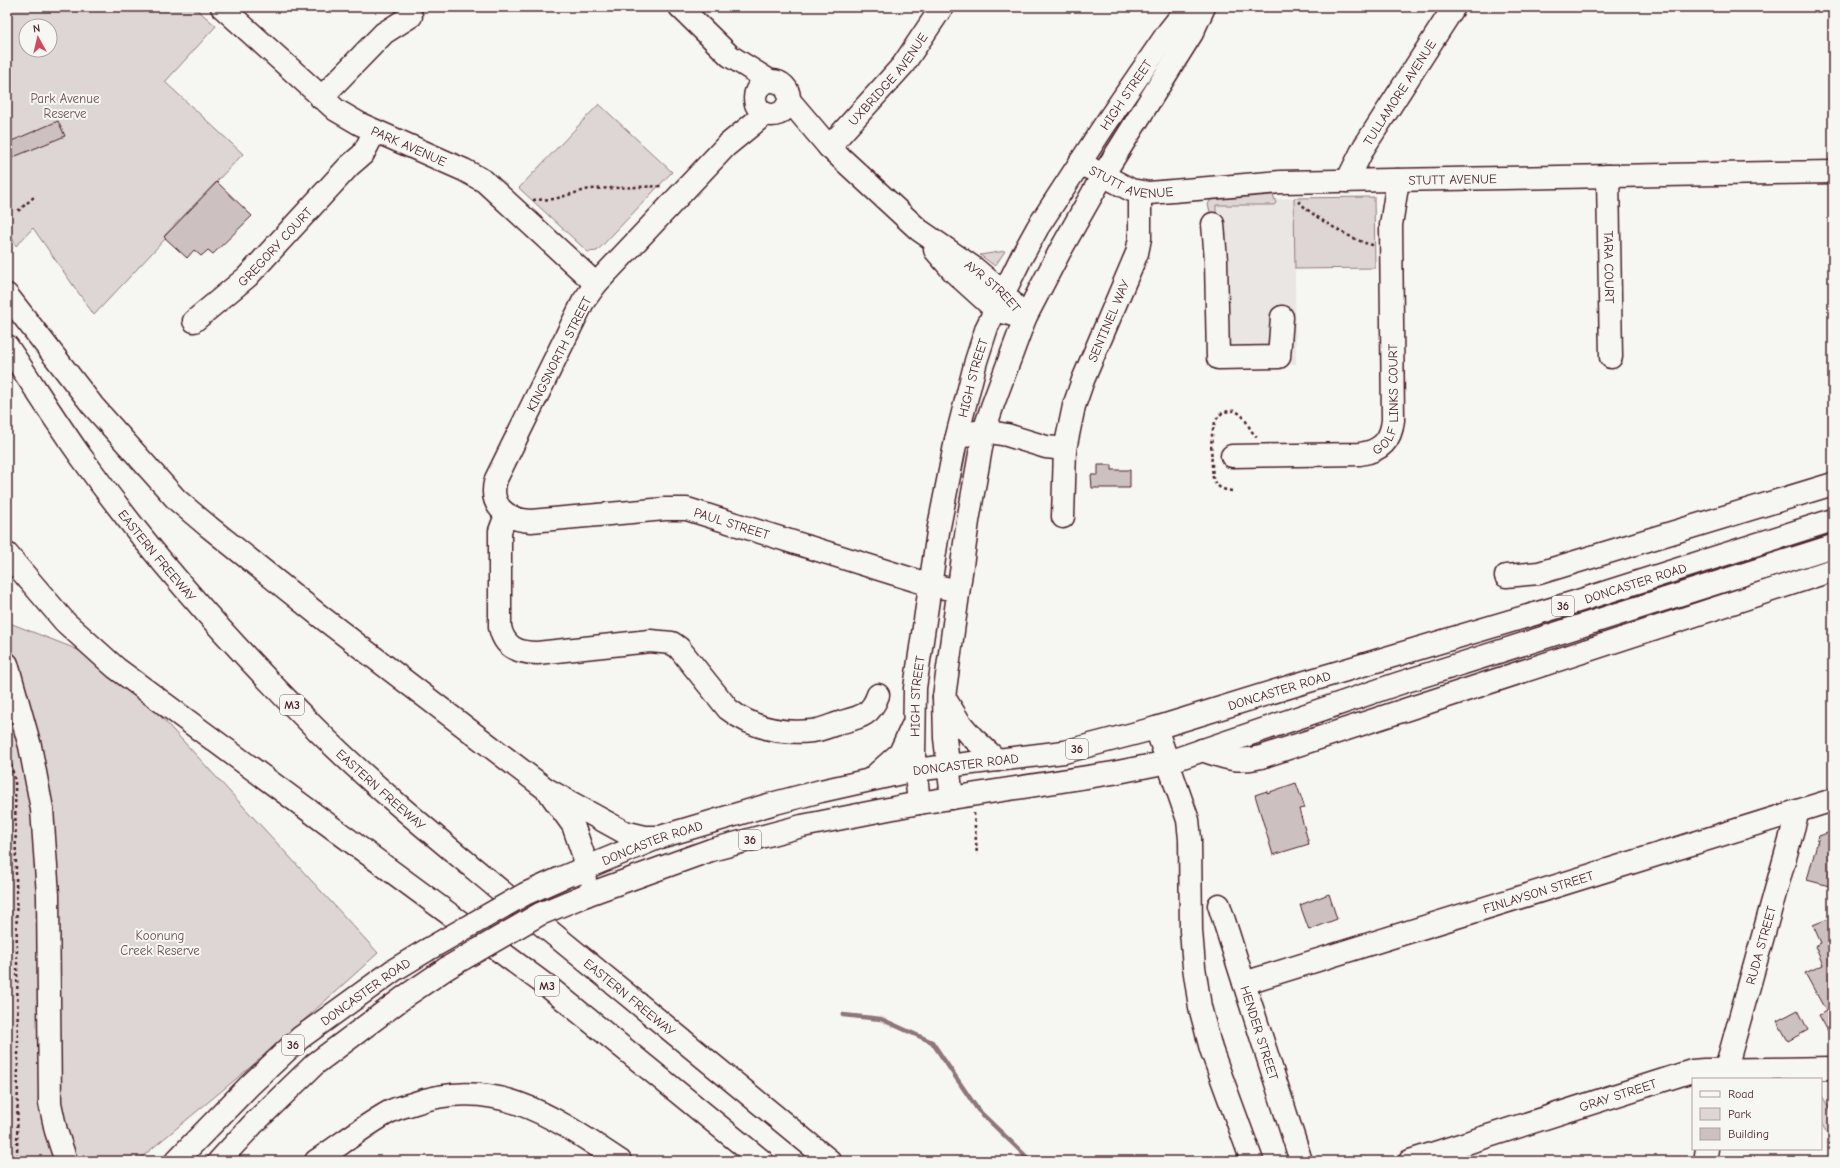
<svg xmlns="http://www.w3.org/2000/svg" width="1840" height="1168" font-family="'Comic Neue',sans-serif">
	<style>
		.built { fill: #e9e6e3 }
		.green { fill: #ddd6d5; stroke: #947a80; fill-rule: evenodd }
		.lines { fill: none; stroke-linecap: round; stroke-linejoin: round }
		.stream { stroke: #8e747a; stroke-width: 4.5 }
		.building { fill: #ccc1c0; stroke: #4a1f2b }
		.minor-casing { stroke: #4a1f2b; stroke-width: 25 }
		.major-casing { stroke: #4a1f2b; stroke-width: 25 }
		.highway-casing { stroke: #4a1f2b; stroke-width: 25 }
		.path { stroke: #4a1f2b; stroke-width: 2.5; stroke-dasharray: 3 3; stroke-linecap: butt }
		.minor { stroke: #f6f6f2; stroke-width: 22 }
		.major { stroke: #f6f6f2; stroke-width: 22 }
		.highway { stroke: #f6f6f2; stroke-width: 22 }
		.major-bridge-casing { stroke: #4a1f2b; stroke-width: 25; stroke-linecap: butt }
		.major-bridge { stroke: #f6f6f2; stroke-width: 22 }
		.labels { text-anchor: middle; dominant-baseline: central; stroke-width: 4; stroke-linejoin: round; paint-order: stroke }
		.shield { fill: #f6f6f2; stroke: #7e6067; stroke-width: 1 }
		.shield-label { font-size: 12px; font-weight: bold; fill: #4a1f2b }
		.street-label { font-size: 13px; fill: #4a1f2b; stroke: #f6f6f2 }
		.park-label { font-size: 13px; fill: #6f4d56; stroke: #f6f6f2 }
	</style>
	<rect width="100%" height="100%" fill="#f6f6f2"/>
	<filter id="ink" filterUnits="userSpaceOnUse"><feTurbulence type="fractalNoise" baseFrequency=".025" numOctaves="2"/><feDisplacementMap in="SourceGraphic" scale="8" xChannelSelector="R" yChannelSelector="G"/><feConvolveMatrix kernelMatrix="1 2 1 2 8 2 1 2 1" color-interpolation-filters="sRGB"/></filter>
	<g filter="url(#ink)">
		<!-- built -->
		<polygon class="built" points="1274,195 1276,199 1294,198 1296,364 1211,365 1208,204 1210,200"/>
		<!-- green -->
		<g class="green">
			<path d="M7,7H194L216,26L165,82L243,154L164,236L166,238L94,315L33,228L16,246L7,228ZM26,26H50V50H26Z"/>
			<polygon points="599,104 672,172 597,251 588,252 519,188"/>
			<polygon points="1272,192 1276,203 1274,205 1216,205 1216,215 1211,215 1208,204 1213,197"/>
			<polygon points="1374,197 1375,268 1295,269 1294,198"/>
			<polygon points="1005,251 995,266 980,255"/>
			<polygon points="7,622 71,647 116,668 378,953 271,1050 137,1161 7,1161"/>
			<polygon points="1821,1094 1833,1115 1833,1143 1821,1123"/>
		</g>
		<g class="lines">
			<!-- stream -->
			<polyline class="stream" points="843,1015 881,1019 932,1042 978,1110 1031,1161"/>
		</g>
		<!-- building -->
		<g class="building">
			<polygon points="58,121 65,136 11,158 7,149 7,143"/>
			<polygon points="217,182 252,216 213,254 208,250 201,256 194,250 187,258 164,237"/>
			<polygon points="1098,465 1112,465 1112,470 1130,470 1130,488 1092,488 1091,475 1098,475"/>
			<polygon points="1296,783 1305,808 1299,809 1309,844 1273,855 1255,795 1267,791 1267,793"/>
			<polygon points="1833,831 1833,887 1807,880 1819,836"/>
			<polygon points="1329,894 1337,919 1309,930 1300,905"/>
			<polygon points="1833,917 1833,1040 1819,1015 1826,1011 1805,973 1823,965 1815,946 1821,943 1813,925"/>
			<polygon points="1798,1010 1808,1030 1788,1041 1777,1021"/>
		</g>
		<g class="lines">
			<!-- minor casing -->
			<g class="minor-casing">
				<g id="minor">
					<path id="s1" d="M222,7L336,110L360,124L464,170L484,181L596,284"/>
					<polyline points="680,7 730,56 770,81"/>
					<circle cx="772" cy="98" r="17"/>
					<polyline points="321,98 384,33 411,16"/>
					<path id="s2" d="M789,100L829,147L919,230L974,268L1004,293L1025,318"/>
					<path id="s3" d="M765,114L726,146L596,284L583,302L496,479C488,505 506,520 531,521L665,509H687L924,583L958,591"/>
					<path id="s4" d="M829,147L903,65L942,7"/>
					<path id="s5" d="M1080,163L1131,190L1149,193L1281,182L1833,172"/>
					<path id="s6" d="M1608,176L1611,357"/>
					<path id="s7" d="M1347,181L1364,147L1454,7"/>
					<polyline points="1213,224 1216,260 1218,358 1279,357 1282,317"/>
					<polyline points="935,250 954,272 996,310 1013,315"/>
					<path id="s8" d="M194,321L247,277L349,166L363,154L375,131"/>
					<polyline points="956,440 969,433 984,431 1007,435 1046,447 1065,449"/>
					<path id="s9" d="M1232,456L1360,454C1381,451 1391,441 1393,420L1391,225L1398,180"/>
					<path d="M506,515L500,531V627C504,647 518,653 537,653L650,641L672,643L679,648L728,709C752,728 782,734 812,731C822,730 832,725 842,722C861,717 871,715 878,695"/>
					<path id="s10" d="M1063,517L1065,449L1074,406L1083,380L1137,253L1140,238V192"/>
					<polyline points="1506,576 1539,573 1833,484"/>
					<path d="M1202,750C1226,758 1235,763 1261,757L1833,570"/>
					<path id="s11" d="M1219,905L1301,1161"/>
					<path id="s12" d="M1244,983L1833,800"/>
					<path id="s13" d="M1723,1079L1798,811"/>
					<path id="s14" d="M1410,1161L1692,1071L1704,1070L1833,1068"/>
					<polyline points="1705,1161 1707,1149"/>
				</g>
			</g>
			<!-- major casing -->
			<g class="major-casing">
				<g id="major">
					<polyline points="944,697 960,723 972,737 997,760"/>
					<polyline points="871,779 900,753 912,727"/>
					<polyline points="952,798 945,738 944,697 968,521 984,431 993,404 1025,318 1060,251 1103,175 1192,33 1204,7"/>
					<path id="s15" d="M919,803L914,756L915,688L938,532L956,440L976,361L987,327L1022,256L1038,227L1104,126L1169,31L1188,7"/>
					<path id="s16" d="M561,878L660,837L775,803L821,791L915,770L1064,752L1156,728L1292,686L1575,602L1833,520"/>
					<polyline points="586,895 711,850 802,826 919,803 1113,773 1168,762 1397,684 1833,546"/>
					<path id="s17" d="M176,1161L249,1086L300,1038L394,970L427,950"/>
					<polyline points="219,1161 254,1123 315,1064 407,995 447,968"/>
				</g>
			</g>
			<!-- highway casing -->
			<g class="highway-casing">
				<g id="highway">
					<polyline points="7,295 93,406 177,500 209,527 320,616 546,789 624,832 645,837 660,837"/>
					<path id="s18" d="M7,346C32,383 56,422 82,458C151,555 231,644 315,728C377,790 446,845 513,901C619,988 724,1074 830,1161"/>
					<polyline points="7,554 65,622 116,668 551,989 762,1161"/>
					<polyline points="7,664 30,746 42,809 48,895 50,1103 56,1131 66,1161"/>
					<polyline points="1156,728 1188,820 1190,839 1191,931 1194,967 1200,1007 1211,1049 1252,1161"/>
					<polyline points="551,795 573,825 583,854 586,895"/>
					<path d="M316,1161C340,1145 364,1126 389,1112C396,1108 405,1106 412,1104C494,1074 554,1117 620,1161"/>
				</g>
			</g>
			<!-- path -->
			<g class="path">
				<polyline points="533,200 554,199 589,189 662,186"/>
				<path d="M1299,201C1306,213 1360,245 1374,245"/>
				<polyline points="18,211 35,196"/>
				<path d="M1232,491C1223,490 1216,487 1213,479C1212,462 1206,418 1225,412C1229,411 1234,410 1237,412C1247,417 1248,430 1257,437"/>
				<polyline points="7,747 15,781 18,1053 17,1161"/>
				<polyline points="974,813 977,855"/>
			</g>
			<!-- minor -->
			<use href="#minor" class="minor"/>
			<!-- major -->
			<use href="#major" class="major"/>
			<!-- highway -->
			<use href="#highway" class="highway"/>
			<!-- major-bridge casing -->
			<g class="major-bridge-casing">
				<g id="major-bridge">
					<polyline points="427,950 525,894 561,878"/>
					<polyline points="447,968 540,914 586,895"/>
				</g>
			</g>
			<!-- major-bridge -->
			<use href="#major-bridge" class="major-bridge"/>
		</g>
	</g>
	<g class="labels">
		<!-- shield labels -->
		<g class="shield">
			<rect x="1552" y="596" width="22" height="20" rx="3"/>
			<rect x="280" y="695" width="24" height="20" rx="3"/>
			<rect x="1066" y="739" width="22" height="20" rx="3"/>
			<rect x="739" y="830" width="22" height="20" rx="3"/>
			<rect x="535" y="976" width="24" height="20" rx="3"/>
			<rect x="282" y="1035" width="22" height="20" rx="3"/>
		</g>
		<g class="shield-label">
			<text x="1563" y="606">36</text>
			<text x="292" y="705">M3</text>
			<text x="1077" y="749">36</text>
			<text x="750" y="840">36</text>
			<text x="547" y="986">M3</text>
			<text x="293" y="1045">36</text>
		</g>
		<!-- street labels -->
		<g class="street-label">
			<text stroke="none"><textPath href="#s4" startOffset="90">UXBRIDGE AVENUE</textPath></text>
			<text stroke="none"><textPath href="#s7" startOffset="103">TULLAMORE AVENUE</textPath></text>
			<text stroke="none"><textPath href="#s15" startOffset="755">HIGH STREET</textPath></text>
			<text stroke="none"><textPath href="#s1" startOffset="235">PARK AVENUE</textPath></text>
			<text stroke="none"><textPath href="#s5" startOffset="56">STUTT AVENUE</textPath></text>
			<text stroke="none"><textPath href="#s5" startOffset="380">STUTT AVENUE</textPath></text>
			<text stroke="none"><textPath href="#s8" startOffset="110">GREGORY COURT</textPath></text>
			<text stroke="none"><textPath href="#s6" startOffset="91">TARA COURT</textPath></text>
			<text stroke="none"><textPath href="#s2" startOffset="277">AYR STREET</textPath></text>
			<text stroke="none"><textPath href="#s10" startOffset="204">SENTINEL WAY</textPath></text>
			<text transform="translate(559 354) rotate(-63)">KINGSNORTH STREET</text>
			<text stroke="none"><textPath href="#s15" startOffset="431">HIGH STREET</textPath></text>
			<text stroke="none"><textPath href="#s9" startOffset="199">GOLF LINKS COURT</textPath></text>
			<text stroke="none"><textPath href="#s3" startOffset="728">PAUL STREET</textPath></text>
			<text stroke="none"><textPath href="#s18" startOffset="258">EASTERN FREEWAY</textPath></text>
			<text stroke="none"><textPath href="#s16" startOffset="1117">DONCASTER ROAD</textPath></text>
			<text stroke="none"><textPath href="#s16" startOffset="745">DONCASTER ROAD</textPath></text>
			<text stroke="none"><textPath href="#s15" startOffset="107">HIGH STREET</textPath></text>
			<text stroke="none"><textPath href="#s16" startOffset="422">DONCASTER ROAD</textPath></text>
			<text stroke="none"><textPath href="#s18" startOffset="582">EASTERN FREEWAY</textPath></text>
			<text stroke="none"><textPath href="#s16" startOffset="98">DONCASTER ROAD</textPath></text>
			<text stroke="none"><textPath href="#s12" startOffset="308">FINLAYSON STREET</textPath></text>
			<text stroke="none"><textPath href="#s13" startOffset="139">RUDA STREET</textPath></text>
			<text stroke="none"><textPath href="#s17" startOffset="255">DONCASTER ROAD</textPath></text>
			<text stroke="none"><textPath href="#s18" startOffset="906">EASTERN FREEWAY</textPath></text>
			<text stroke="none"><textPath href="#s11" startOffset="134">HENDER STREET</textPath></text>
			<text stroke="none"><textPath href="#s14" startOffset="218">GRAY STREET</textPath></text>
		</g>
		<!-- park labels -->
		<g class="park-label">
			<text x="65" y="98">Park Avenue<tspan x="65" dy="15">Reserve</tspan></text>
			<text x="160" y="935">Koonung<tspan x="160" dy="15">Creek Reserve</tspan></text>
		</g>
	</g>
	<!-- margin -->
	<rect width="1840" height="1168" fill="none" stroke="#f6f6f2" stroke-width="24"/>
	<rect x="12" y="12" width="1816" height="1144" fill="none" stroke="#4a1f2b" stroke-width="1.5" filter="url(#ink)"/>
	<!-- legend -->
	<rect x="1692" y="1078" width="130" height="72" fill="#f6f6f2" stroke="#b1a0a2"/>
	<rect x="1700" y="1091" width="20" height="6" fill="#f6f6f2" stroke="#b1a0a2"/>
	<text x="1728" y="1098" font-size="12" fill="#4a1f2b">Road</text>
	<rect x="1700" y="1108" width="20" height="12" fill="#ddd6d5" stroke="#b1a0a2"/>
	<text x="1728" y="1118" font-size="12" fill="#4a1f2b">Park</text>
	<rect x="1700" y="1128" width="20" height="12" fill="#ccc1c0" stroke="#b1a0a2"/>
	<text x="1728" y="1138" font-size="12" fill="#4a1f2b">Building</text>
	<!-- north arrow -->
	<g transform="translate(38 38) rotate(352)"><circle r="19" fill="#f6f6f2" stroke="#b1a0a2"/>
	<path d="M0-3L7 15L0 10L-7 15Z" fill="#d1495b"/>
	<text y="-6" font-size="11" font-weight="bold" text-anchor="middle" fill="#4a1f2b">N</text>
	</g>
</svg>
